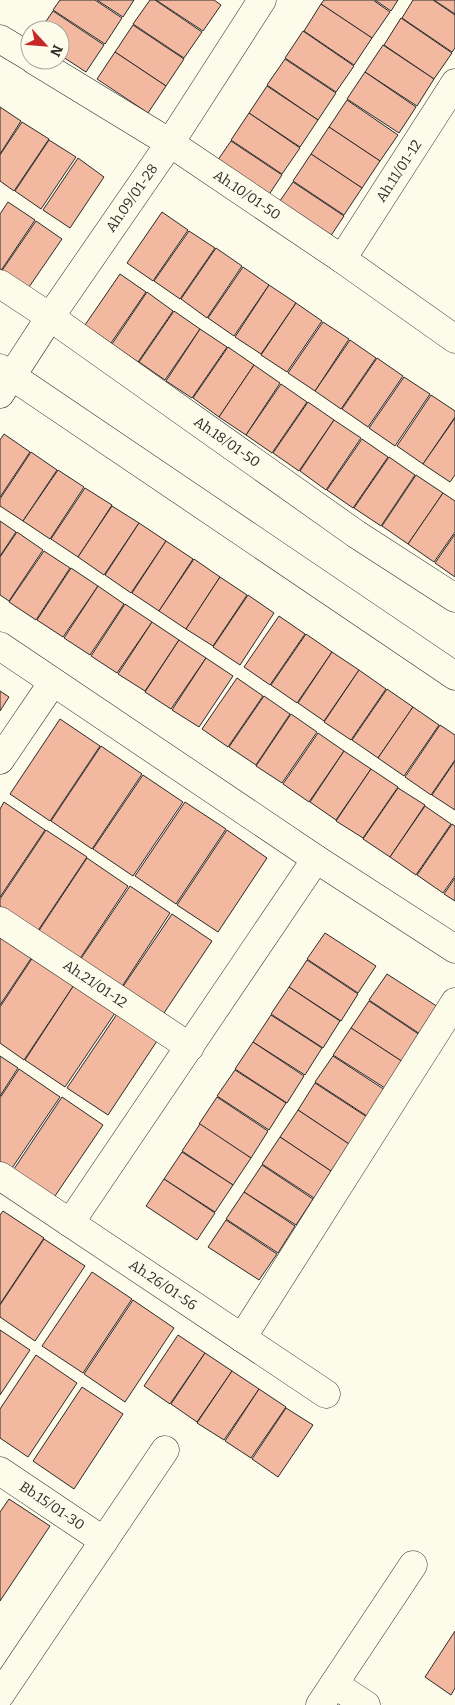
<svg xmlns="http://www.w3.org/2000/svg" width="455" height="1705" font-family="Bitter,serif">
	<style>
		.building { fill: #f2b8a0; stroke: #2b2b2b }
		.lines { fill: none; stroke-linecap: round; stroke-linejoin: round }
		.minor-casing { stroke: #2b2b2b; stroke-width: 29 }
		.minor { stroke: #fdfbea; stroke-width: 28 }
		.labels { text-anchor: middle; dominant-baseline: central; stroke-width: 4; stroke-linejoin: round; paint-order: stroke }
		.street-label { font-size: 14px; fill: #2b2b2b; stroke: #fdfbea }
	</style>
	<rect width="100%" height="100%" fill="#fdfbea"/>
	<!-- building -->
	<g class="building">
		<polygon points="60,0 95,0 122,18 105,44 53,10"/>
		<polygon points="97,0 134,0 123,17"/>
		<polygon points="150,0 155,0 202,32 184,58 133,24"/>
		<polygon points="156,0 214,0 221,5 203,31"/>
		<polygon points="324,0 373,0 390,12 372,38 321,4"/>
		<polygon points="375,0 398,0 391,11"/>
		<polygon points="413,0 433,0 455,15 455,48 452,52 402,18"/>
		<polygon points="434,0 455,0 455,14"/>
		<polygon points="321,4 372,38 354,65 304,31"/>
		<polygon points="53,11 104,45 86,72 60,55 60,30 40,30"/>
		<polygon points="401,18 452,53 434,79 384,45"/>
		<polygon points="133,25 184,59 166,86 115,52"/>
		<polygon points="303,31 354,66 336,92 285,58"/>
		<polygon points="383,45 434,79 417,106 365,72"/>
		<polygon points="115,52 166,86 148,113 97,79"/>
		<polygon points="285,59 336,93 318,120 267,85"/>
		<polygon points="365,72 416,107 399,133 347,99"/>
		<polygon points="267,86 318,120 300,147 249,113"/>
		<polygon points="347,100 398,135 380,161 329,127"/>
		<polygon points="0,107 21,121 0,154"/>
		<polygon points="249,113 300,148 282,174 231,140"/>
		<polygon points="22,122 49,139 14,191 0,181 0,155"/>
		<polygon points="329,127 380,161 362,188 311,154"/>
		<polygon points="49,140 76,157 41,209 15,191"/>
		<polygon points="231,141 282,175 264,202 213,167"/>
		<polygon points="311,154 362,188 344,215 293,181"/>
		<polygon points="78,158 104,177 70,228 43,210"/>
		<polygon points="293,182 344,216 326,243 275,208"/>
		<polygon points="8,202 35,220 0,272 0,214"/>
		<polygon points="162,212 188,230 153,281 127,263"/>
		<polygon points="36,221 62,239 27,290 1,272"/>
		<polygon points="189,231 215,248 180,299 154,281"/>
		<polygon points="216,248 242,266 207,318 181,299"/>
		<polygon points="243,267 269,285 234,336 208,318"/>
		<polygon points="120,274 146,292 111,343 85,325"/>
		<polygon points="269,285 296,303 261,354 235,337"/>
		<polygon points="147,292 173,311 138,362 112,344"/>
		<polygon points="296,303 322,321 287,372 261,355"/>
		<polygon points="174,311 200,329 165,380 139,362"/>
		<polygon points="323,322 349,339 315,391 288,373"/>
		<polygon points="200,329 227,347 192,398 166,381"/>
		<polygon points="350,340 376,358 341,409 315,391"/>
		<polygon points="228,347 254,365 219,417 193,398"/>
		<polygon points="377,358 403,376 368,427 342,409"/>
		<polygon points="254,365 280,383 246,435 219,417"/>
		<polygon points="404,377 430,394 395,446 369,428"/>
		<polygon points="281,384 307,402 272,453 246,435"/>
		<polygon points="431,395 455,411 455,417 423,464 397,446"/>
		<polygon points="308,402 334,420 299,471 273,453"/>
		<polygon points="455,418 455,475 450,482 423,464"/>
		<polygon points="334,420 361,438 326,490 300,471"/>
		<polygon points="4,434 30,452 0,497 0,440"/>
		<polygon points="362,439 388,457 353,508 327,490"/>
		<polygon points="31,452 57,470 23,521 0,506 0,499"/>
		<polygon points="389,457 415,475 381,526 354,508"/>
		<polygon points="58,470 84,487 50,539 23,521"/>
		<polygon points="416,475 443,493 408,544 382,526"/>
		<polygon points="85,488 112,505 78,557 51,539"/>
		<polygon points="443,493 455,501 455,532 434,562 408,544"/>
		<polygon points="112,506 139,523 104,575 78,557"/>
		<polygon points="0,521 16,532 0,556"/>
		<polygon points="139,523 166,541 131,593 105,575"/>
		<polygon points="17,532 43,550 9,601 0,595 0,557"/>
		<polygon points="455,534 455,577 435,563"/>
		<polygon points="166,541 193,559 159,611 132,593"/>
		<polygon points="44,551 70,568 36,620 9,602"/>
		<polygon points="194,559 220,577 186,629 159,611"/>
		<polygon points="71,568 98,586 63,637 37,620"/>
		<polygon points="220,577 247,595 213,646 186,629"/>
		<polygon points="98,586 124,604 90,655 64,638"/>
		<polygon points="248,595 274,613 240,665 213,647"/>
		<polygon points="125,604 152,622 117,673 91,656"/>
		<polygon points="279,616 305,634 270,685 244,667"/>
		<polygon points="152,622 179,640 145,691 118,674"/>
		<polygon points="306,634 332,652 297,703 271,685"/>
		<polygon points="179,640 206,658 171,709 145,692"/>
		<polygon points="332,652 359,670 324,721 298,703"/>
		<polygon points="206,658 233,676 199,727 172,710"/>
		<polygon points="359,670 386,689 351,740 324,722"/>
		<polygon points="237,678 263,696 228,747 202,729"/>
		<polygon points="387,689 413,707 378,758 352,740"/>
		<polygon points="0,691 9,697 0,711"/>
		<polygon points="264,696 290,714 256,765 229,747"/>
		<polygon points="413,707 439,725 404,776 378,758"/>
		<polygon points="291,714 317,732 282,783 256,766"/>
		<polygon points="60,719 100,746 50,821 10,794"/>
		<polygon points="440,725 455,735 455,760 431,795 405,777"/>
		<polygon points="318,733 344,751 309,802 283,784"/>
		<polygon points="101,746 142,774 92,849 51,821"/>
		<polygon points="344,751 371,769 336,820 310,802"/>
		<polygon points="455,761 455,810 432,795"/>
		<polygon points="371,769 398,787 363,838 336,821"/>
		<polygon points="143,775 183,802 133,876 93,849"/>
		<polygon points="398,788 425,805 390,857 363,839"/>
		<polygon points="4,802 45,830 0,897 0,809"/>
		<polygon points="185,802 226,829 176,904 135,876"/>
		<polygon points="425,806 451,824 416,875 390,857"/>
		<polygon points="452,824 455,826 455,876 443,893 417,875"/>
		<polygon points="46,830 87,857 37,932 0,907 0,899"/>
		<polygon points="227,830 267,858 218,932 177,905"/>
		<polygon points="87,858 128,886 79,960 38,932"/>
		<polygon points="455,878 455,901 444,894"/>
		<polygon points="130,886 170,913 121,988 80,960"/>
		<polygon points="172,914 212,941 162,1016 122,988"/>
		<polygon points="325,933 376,966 358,993 307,959"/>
		<polygon points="0,936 32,957 0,1005"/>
		<polygon points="33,957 74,985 24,1060 0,1043 0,1007"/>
		<polygon points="307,960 358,994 341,1021 289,987"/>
		<polygon points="387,974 438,1007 420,1034 369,1000"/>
		<polygon points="74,985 115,1013 65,1087 25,1060"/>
		<polygon points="289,987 340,1021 323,1048 271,1014"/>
		<polygon points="369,1001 420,1035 403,1062 351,1028"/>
		<polygon points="117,1014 157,1041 108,1115 67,1088"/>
		<polygon points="271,1015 322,1048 305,1075 253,1042"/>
		<polygon points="351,1028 403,1062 385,1088 333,1055"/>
		<polygon points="253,1042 304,1076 287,1103 235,1069"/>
		<polygon points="0,1056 18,1068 0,1096"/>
		<polygon points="333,1056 385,1090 367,1116 315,1082"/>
		<polygon points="19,1069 60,1097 10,1171 0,1164 0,1098"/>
		<polygon points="235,1070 286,1103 269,1130 217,1096"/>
		<polygon points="315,1083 367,1117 349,1144 298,1110"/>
		<polygon points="62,1097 103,1125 53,1199 12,1172"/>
		<polygon points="217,1097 268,1131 251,1158 199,1124"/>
		<polygon points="298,1110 349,1144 331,1171 280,1137"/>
		<polygon points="200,1124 251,1158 233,1185 182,1151"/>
		<polygon points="280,1137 331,1171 314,1198 262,1164"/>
		<polygon points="182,1152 233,1185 215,1212 164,1179"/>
		<polygon points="262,1165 313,1199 296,1225 244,1192"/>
		<polygon points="164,1179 215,1213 197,1240 146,1206"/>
		<polygon points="244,1192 295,1226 278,1253 226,1219"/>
		<polygon points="3,1211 44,1238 0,1304 0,1215"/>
		<polygon points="226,1220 277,1254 259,1280 208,1247"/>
		<polygon points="44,1239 85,1266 35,1341 0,1317 0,1305"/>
		<polygon points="92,1272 132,1299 83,1373 42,1346"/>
		<polygon points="133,1300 174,1328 125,1402 84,1374"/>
		<polygon points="0,1330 30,1350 0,1395"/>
		<polygon points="178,1335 205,1353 170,1404 144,1386"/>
		<polygon points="205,1353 232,1371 197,1422 171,1404"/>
		<polygon points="36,1355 77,1383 28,1457 0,1438 0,1409"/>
		<polygon points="232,1371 259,1389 224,1440 197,1423"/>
		<polygon points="82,1387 123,1414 74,1489 33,1461"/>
		<polygon points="259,1389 286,1407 251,1458 225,1441"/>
		<polygon points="286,1408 313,1425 278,1477 252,1459"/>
		<polygon points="9,1499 50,1526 0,1601 0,1512"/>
		<polygon points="455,1631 455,1688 451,1695 425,1677"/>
	</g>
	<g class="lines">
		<!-- minor casing -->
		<g class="minor-casing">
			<g id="minor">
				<polyline points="0,39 30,57"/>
				<polyline points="34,60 170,143 342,259 455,339"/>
				<polyline points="342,259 455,83"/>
				<polyline points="0,284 50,317 356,534 455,598"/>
				<polyline points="0,368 455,676"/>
				<polyline points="0,394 50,317 170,143 262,0"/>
				<polyline points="0,646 316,859 455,949"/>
				<polyline points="0,760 53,682"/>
				<polyline points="0,921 190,1047"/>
				<polyline points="0,1176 326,1394"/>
				<polyline points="70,1223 316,859"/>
				<polyline points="242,1338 455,1002"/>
				<polyline points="0,1471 104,1541"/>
				<polyline points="334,1684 366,1705"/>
				<polyline points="0,1695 165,1450"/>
				<polyline points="320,1705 413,1565"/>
			</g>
		</g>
		<!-- minor -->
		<use href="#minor" class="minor"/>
	</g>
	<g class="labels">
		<!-- street labels -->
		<g class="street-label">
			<text transform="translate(399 171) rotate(-57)">Ah.11/01-12</text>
			<text transform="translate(247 195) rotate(34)">Ah.10/01-50</text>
			<text transform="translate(132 198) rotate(-55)">Ah.09/01-28</text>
			<text transform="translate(227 442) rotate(35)">Ah.18/01-50</text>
			<text transform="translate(95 984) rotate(34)">Ah.21/01-12</text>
			<text transform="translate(163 1285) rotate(34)">Ah.26/01-56</text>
			<text transform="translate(52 1506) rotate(34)">Bb.15/01-30</text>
		</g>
	</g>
	<!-- north arrow -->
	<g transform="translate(45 45) rotate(116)"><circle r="24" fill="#fdfbea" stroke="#a9a89e"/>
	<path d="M0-4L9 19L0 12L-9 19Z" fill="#c62828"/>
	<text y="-8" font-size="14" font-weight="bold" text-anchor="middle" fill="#2b2b2b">N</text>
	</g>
</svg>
